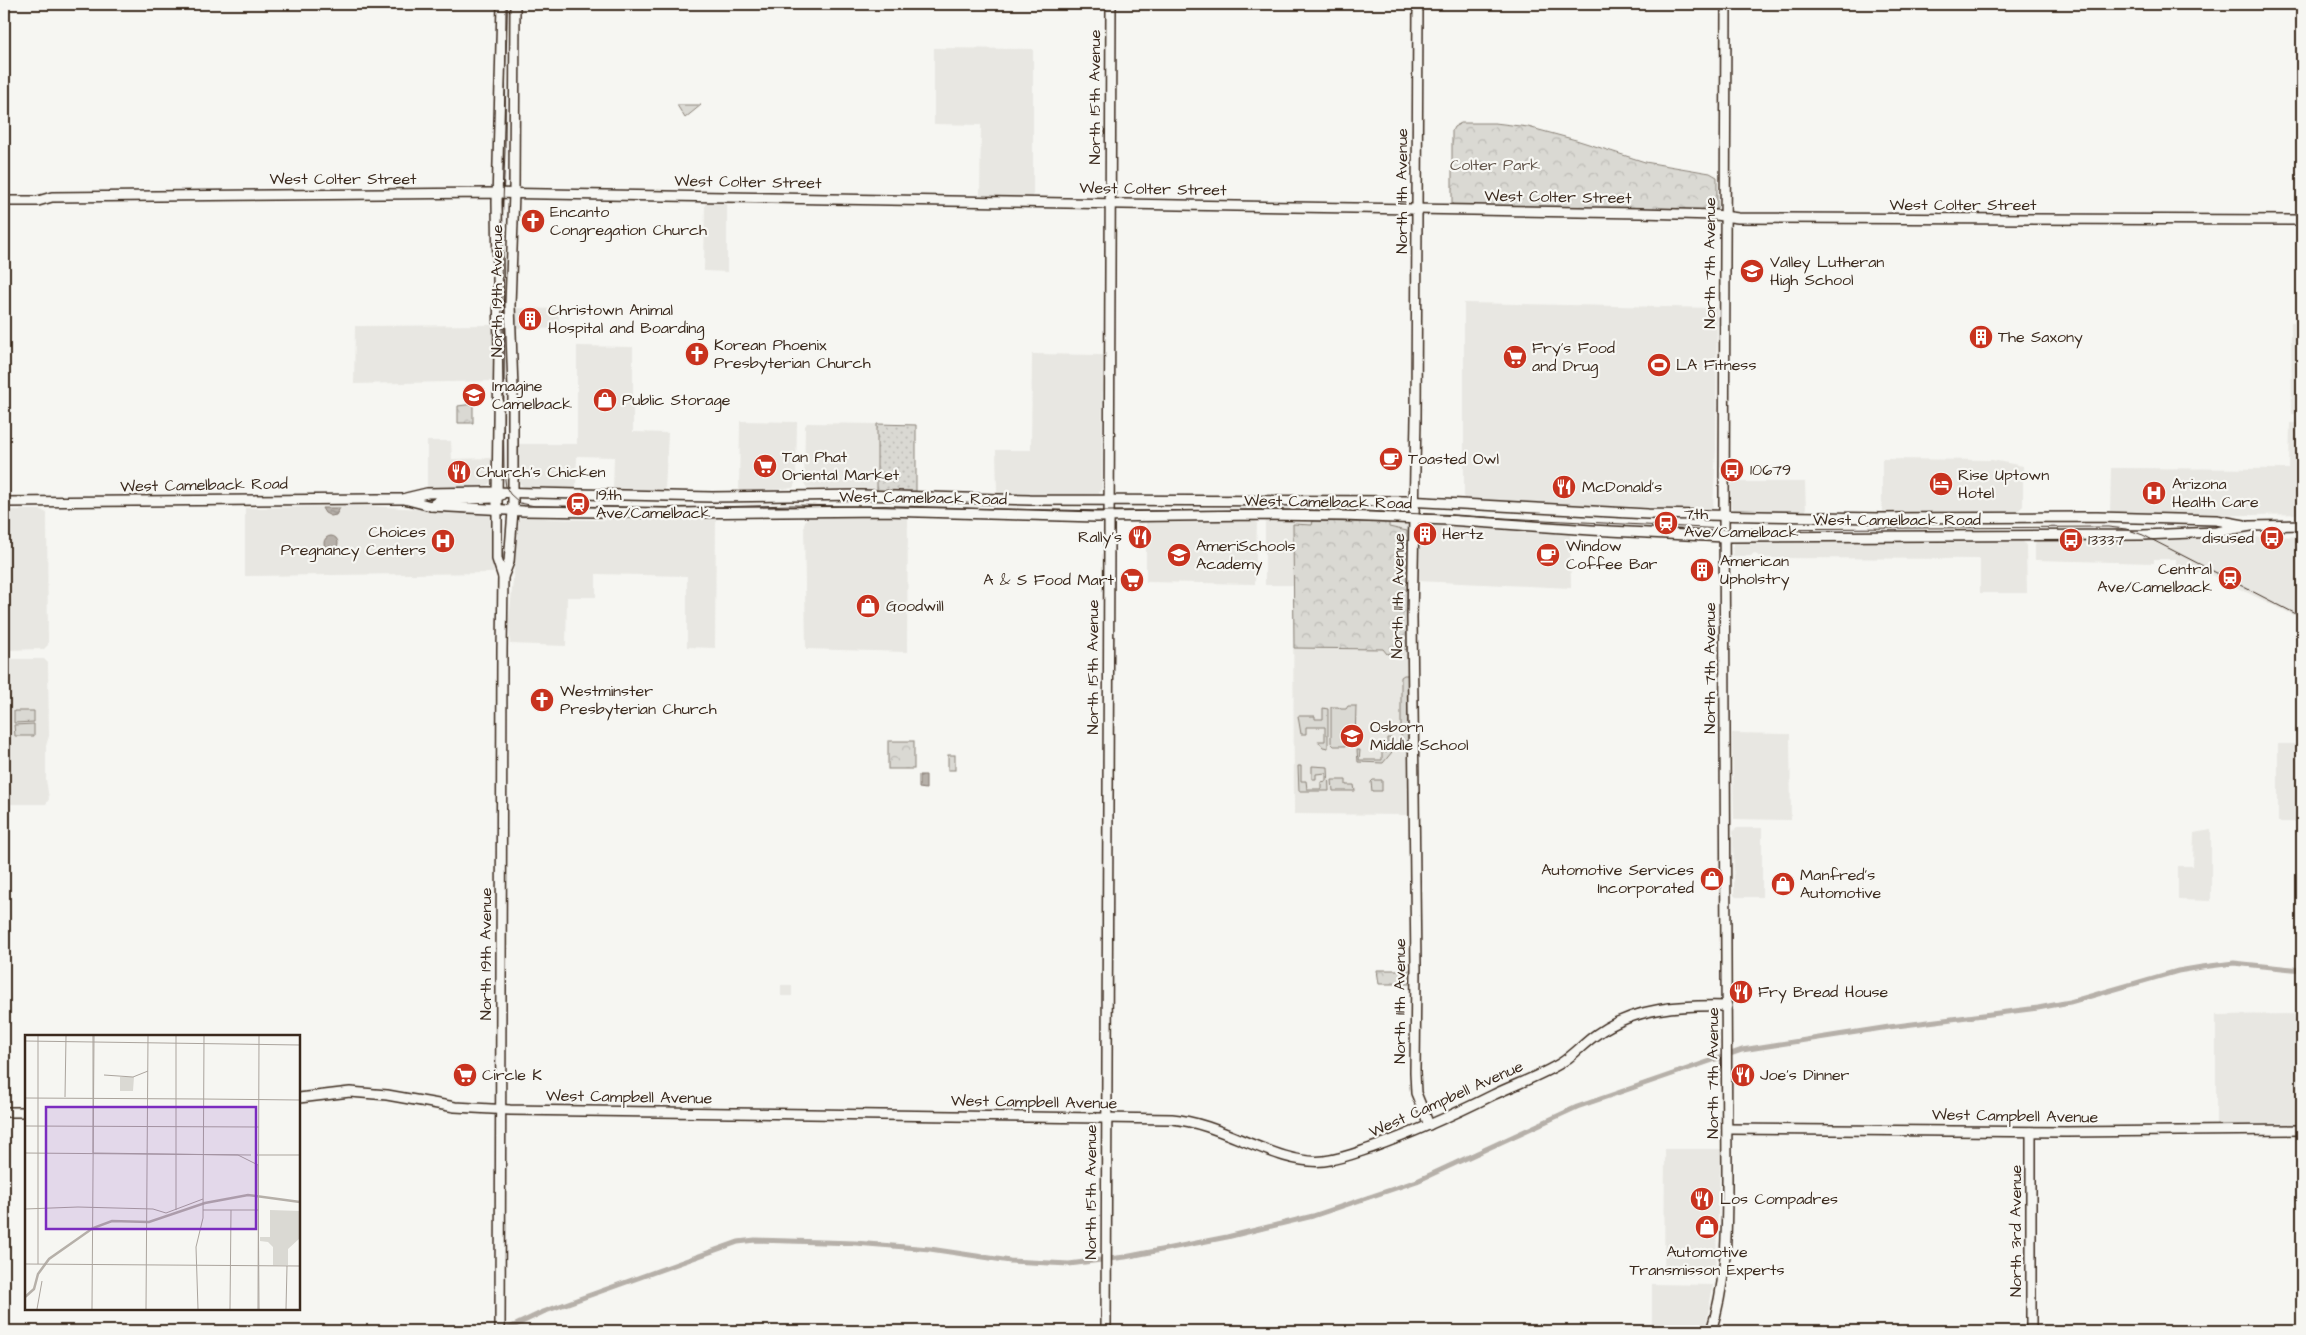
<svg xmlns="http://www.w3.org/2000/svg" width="2306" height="1335" font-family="'Architects Daughter',sans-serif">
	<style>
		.built { fill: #e8e7e2 }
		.grass { fill: #dad9d3; stroke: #8a8278 }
		.forest { fill: url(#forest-crowns); stroke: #8a8278 }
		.garden { fill: url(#garden-dots); stroke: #8a8278 }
		.water { fill: url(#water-ripples); stroke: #857a71 }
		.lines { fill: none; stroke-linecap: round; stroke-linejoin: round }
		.canal { stroke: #b6b0a9; stroke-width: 5 }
		.secondary-casing { stroke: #3b2a1e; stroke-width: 12 }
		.primary-casing { stroke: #3b2a1e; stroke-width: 12 }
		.secondary { stroke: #f6f6f2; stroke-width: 9 }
		.primary { stroke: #f6f6f2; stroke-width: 9 }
		.tram { stroke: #3b2a1e; stroke-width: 1 }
		.labels { text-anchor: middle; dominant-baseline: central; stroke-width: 4.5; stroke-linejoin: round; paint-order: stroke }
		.street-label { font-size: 16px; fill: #3b2a1e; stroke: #f6f6f2 }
		.park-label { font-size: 16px; fill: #63564b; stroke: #f6f6f2 }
		.poi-label { font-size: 16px; fill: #3b2a1e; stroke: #f6f6f2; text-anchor: start }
		.inset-river { fill: none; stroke: #b6b0a9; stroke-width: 2.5 }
		.inset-road { fill: none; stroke: #aba49d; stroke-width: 1 }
		.view { fill: #7b2cbf; fill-opacity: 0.15; stroke: #7b2cbf; stroke-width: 2.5 }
		.inset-edge { fill: none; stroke: #3b2a1e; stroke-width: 2.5 }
	</style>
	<defs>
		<pattern id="forest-crowns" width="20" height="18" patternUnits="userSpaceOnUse" patternTransform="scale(1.25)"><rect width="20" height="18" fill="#dad9d3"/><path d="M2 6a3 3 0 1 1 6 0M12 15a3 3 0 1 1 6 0" fill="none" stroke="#bcbab5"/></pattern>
		<pattern id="garden-dots" width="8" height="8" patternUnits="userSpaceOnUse" patternTransform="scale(1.25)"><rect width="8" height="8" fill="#dad9d3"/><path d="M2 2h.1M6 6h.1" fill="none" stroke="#bcbab5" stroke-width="1.8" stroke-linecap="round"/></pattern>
		<pattern id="water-ripples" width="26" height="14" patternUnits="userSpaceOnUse" patternTransform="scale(1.25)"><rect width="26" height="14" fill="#b6b0a9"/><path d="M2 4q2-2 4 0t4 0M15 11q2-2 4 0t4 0" fill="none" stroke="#958f89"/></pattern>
	</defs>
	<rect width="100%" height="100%" fill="#f6f6f2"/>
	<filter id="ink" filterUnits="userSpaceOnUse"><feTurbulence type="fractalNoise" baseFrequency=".02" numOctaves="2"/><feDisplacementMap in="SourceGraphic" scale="10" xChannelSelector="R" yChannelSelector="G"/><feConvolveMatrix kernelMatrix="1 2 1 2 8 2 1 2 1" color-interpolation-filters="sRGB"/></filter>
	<g filter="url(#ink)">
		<!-- built -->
		<g class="built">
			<polygon points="934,48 1033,49 1033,198 980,196 981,125 934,124"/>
			<polygon points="705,200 727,200 727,272 704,271"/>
			<polygon points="1464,303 1717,308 1716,449 1713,508 1707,512 1690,509 1594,505 1576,507 1464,498"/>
			<polygon points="514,308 559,309 559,329 514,328"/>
			<polygon points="2291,322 2302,322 2302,414 2292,414"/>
			<polygon points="494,325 497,381 354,384 355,326"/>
			<polygon points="577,346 633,347 633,432 668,433 665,490 613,490 614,457 577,456 576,489 526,488 517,482 516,444 577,444"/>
			<polygon points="1032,354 1103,355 1102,488 1098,494 1057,497 998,495 997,493 996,450 1031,450"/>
			<polygon points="740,421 797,422 796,481 793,488 739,493"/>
			<polygon points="807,423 877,424 877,492 807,488 804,483 805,426"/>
			<polygon points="2290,423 2302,423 2302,514 2191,516 2110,514 2111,468 2289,469"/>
			<polygon points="427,441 451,441 452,459 493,458 492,481 486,486 427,489"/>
			<polygon points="1882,459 1992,460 2023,466 2023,506 2018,511 1882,513"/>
			<polygon points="1731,482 1805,482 1806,512 1735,511 1731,507"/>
			<polygon points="370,506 489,513 494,520 491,552 494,573 245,576 245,508"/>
			<polygon points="4,510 41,510 47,513 48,645 44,649 4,650"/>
			<polygon points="527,515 551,519 605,520 640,516 716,517 715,648 687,647 687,576 596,574 596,597 567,597 566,646 510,644 509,620 519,520 522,516"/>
			<polygon points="811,515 908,515 907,652 806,649 804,524 806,519"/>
			<polygon points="1268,518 1405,523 1408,526 1410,812 1408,815 1294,814 1293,585 1265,585 1265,523"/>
			<polygon points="1254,520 1257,523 1255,584 1146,582 1146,521"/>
			<polygon points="1423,522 1570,534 1571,588 1417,581 1419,525"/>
			<polygon points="2302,536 2302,619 2207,573 2196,573 2195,567 2176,567 2176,559 2154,559 2154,563 2035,560 2035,545 2036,541 2041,538 2211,539"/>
			<polygon points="2022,539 2026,546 2027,593 1980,593 1980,559 1761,558 1754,553 1751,556 1733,556 1732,547 1735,542 1771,542 1779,540"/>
			<polygon points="4,659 44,659 48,663 49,736 46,746 46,779 49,799 46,804 4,804"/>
			<polygon points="2296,680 2302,680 2302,822 2278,822 2278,744 2297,744"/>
			<polygon points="1732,733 1790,734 1791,820 1734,819"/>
			<polygon points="1737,828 1762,828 1762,897 1736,897 1734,895 1733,835 1733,831"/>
			<polygon points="2211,830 2211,901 2178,900 2178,866 2193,866 2194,833"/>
			<rect x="781" y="985" width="11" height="11"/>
			<polygon points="2302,1014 2302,1126 2216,1125 2216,1015"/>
			<polygon points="1665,1149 1721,1149 1715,1276 1664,1275"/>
			<polygon points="1652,1284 1713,1285 1706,1325 1676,1324 1675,1331 1652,1331"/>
		</g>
		<!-- grass -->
		<g class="grass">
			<polygon points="677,105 701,105 685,118"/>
			<polygon points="1404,675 1408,675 1408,743 1404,743 1401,739 1401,677"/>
			<polygon points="1348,706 1356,706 1355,743 1351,746 1334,746 1331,743 1331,707 1338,707 1341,709 1346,709"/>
			<polygon points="1323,708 1328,709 1328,748 1323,747 1318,741 1325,741 1325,727 1306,727 1306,734 1301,734 1298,716 1315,716 1315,719 1323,719"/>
			<polygon points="14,711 34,711 34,722 14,723"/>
			<polygon points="34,724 34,736 15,736 14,725"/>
			<polygon points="1387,738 1392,738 1392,752 1383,763 1358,762 1357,750 1360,750 1359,760 1382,760 1382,752 1387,752"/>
			<rect x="948" y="755" width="7" height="15"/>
			<polygon points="1298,766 1301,766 1301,781 1306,781 1307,789 1321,789 1321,782 1326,781 1326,773 1316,774 1316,779 1312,779 1312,766 1328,767 1329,791 1299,791"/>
			<polygon points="1332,780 1346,780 1346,785 1354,785 1355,791 1333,791"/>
			<polygon points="1373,780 1382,780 1382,791 1372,791 1371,782"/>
		</g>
		<!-- forest -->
		<g class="forest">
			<polygon points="1461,123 1495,123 1528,127 1576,140 1645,162 1710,173 1717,177 1717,208 1712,211 1452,206 1452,131 1454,127"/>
			<polygon points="473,404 473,423 458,423 458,406"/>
			<polygon points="1313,521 1389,523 1389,527 1407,531 1407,649 1387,654 1383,649 1294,648 1293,524 1312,525"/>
			<rect x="888" y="741" width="26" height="28"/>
			<polygon points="1377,970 1412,970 1412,984 1379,984"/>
			<polygon points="1675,1324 1706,1325 1704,1331 1675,1331"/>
		</g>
		<!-- garden -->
		<polygon class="garden" points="877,424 916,425 916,494 877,492"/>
		<!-- water -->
		<g class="water">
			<polygon points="322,508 340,508 336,515 331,516 325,513"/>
			<circle cx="331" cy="543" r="7"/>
			<polygon points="919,775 926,775 926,789 919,788"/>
		</g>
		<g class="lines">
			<!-- canal -->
			<polyline class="canal" points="503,1331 543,1312 738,1242 755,1240 855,1243 930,1249 1010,1261 1069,1264 1125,1257 1227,1237 1313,1216 1417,1181 1577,1107 1742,1050 1889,1027 2038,1008 2070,1002 2178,971 2202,967 2234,963 2302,970"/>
			<!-- secondary casing -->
			<g class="secondary-casing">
				<g id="secondary">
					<polyline points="1418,4 1416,418 1412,618 1416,968 1415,1072 1416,1093 1429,1125"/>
					<polyline points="4,201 38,201 52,197 490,193 1640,213 1715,215 1738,218 2302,220"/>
					<path d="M299,1098L350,1092L387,1095L455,1107L510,1110L1172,1119C1222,1123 1279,1166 1324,1161C1341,1159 1356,1153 1371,1148C1413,1133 1453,1115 1493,1095C1516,1084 1540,1076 1561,1063C1574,1055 1584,1043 1597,1034C1635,1007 1682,1005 1727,1006"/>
					<polyline points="4,1112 26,1112"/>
					<polyline points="1728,1129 2066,1132 2302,1130"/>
					<polyline points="1106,1331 1111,4"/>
					<path d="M1711,1331C1727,1281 1727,1230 1727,1178L1724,507L1726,4"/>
					<polyline points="2031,1331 2031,1132"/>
				</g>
			</g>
			<!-- primary casing -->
			<g class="primary-casing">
				<g id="primary">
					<polyline points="502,4 497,202 499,350 497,497 497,559 503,577"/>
					<polyline points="406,498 427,493 488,492 712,497 861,495 1030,500 1406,501 1648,514 1880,518 2097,517 2216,520 2244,525"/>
					<polyline points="4,502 380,499 404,499 431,506 524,511 670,513 885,511 1096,517 1261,515 1343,516 1448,520 1591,530 1724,537 2143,535 2216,532 2251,526 2302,525"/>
					<polyline points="431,506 440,500 494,498 501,495"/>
					<polyline points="500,1331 502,649 503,577 509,562 513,511 513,389 510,305 514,193 515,4"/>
				</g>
			</g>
			<!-- secondary -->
			<use href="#secondary" class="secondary"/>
			<!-- primary -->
			<use href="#primary" class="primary"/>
			<!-- tram -->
			<polyline class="tram" points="506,4 505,151 501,252 504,472 506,487 510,494 520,503 535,506 676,508 792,505 1108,511 1343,510 1724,529 2108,527 2126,529 2143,535 2302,617"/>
		</g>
	</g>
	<!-- icons -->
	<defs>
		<g id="church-disc" transform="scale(1.25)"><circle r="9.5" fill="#c8321e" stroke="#f6f6f2"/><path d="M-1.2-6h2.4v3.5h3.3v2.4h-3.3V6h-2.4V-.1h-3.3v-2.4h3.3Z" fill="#fff"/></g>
		<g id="school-disc" transform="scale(1.25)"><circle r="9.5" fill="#c8321e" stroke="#f6f6f2"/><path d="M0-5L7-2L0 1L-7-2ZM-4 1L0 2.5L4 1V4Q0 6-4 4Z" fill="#fff"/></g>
		<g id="building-disc" transform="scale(1.25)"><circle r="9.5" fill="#c8321e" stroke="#f6f6f2"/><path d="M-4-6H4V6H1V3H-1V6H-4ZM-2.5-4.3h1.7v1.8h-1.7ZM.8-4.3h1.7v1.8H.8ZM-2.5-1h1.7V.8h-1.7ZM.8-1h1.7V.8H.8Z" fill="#fff"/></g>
		<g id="supermarket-disc" transform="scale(1.25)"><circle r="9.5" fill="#c8321e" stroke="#f6f6f2"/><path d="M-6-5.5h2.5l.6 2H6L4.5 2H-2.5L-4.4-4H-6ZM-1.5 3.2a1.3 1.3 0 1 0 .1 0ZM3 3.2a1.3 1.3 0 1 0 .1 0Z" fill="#fff"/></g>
		<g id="stadium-disc" transform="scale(1.25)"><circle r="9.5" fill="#c8321e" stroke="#f6f6f2"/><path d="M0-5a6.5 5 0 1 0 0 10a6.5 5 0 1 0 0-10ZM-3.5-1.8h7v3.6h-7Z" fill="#fff"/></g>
		<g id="shop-disc" transform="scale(1.25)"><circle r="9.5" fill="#c8321e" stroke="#f6f6f2"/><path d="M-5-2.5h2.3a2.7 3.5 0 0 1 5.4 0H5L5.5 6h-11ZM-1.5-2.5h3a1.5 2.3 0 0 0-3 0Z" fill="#fff"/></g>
		<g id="cafe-disc" transform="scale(1.25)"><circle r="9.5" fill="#c8321e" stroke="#f6f6f2"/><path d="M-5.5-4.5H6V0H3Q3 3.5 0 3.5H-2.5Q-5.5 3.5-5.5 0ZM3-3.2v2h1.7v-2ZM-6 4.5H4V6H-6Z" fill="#fff"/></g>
		<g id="bus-disc" transform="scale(1.25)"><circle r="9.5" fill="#c8321e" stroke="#f6f6f2"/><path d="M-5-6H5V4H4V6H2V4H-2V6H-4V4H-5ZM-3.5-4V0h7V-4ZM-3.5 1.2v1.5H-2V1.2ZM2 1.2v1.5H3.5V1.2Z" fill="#fff"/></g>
		<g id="restaurant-disc" transform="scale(1.25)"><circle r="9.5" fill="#c8321e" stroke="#f6f6f2"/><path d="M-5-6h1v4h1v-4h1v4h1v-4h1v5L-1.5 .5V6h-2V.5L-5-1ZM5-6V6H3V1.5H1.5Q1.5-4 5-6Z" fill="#fff"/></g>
		<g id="hotel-disc" transform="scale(1.25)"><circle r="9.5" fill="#c8321e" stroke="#f6f6f2"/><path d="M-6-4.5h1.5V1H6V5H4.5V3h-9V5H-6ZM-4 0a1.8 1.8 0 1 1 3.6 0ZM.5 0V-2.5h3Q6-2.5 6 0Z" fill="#fff"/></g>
		<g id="hospital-disc" transform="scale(1.25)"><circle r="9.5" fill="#c8321e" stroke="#f6f6f2"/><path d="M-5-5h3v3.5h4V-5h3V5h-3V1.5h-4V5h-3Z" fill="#fff"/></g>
		<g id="station-disc" transform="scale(1.25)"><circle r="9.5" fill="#c8321e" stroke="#f6f6f2"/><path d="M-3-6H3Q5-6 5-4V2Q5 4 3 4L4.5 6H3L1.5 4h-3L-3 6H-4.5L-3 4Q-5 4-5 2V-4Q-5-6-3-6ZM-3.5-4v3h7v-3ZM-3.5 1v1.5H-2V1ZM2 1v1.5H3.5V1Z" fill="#fff"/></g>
	</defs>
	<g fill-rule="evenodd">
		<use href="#church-disc" x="533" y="221"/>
		<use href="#school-disc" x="1752" y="271"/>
		<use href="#building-disc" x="530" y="319"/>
		<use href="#building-disc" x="1981" y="337"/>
		<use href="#church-disc" x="697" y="354"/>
		<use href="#supermarket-disc" x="1515" y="357"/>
		<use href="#stadium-disc" x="1659" y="365"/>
		<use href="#school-disc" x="474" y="395"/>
		<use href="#shop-disc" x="605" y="400"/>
		<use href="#cafe-disc" x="1391" y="459"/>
		<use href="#supermarket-disc" x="765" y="466"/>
		<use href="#bus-disc" x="1732" y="470"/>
		<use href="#restaurant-disc" x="459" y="472"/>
		<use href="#hotel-disc" x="1941" y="484"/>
		<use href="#restaurant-disc" x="1564" y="487"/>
		<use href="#hospital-disc" x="2154" y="493"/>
		<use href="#station-disc" x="578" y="504"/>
		<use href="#station-disc" x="1666" y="523"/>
		<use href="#building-disc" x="1425" y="534"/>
		<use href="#restaurant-disc" x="1140" y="537"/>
		<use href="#bus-disc" x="2272" y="538"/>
		<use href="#bus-disc" x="2071" y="540"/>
		<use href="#hospital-disc" x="443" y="541"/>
		<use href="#school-disc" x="1179" y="555"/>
		<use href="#cafe-disc" x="1548" y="555"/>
		<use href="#building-disc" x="1702" y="570"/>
		<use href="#station-disc" x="2230" y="578"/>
		<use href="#supermarket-disc" x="1132" y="580"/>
		<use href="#shop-disc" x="868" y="606"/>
		<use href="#church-disc" x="542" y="700"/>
		<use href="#school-disc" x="1352" y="736"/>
		<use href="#shop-disc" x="1712" y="879"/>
		<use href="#shop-disc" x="1783" y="884"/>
		<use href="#restaurant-disc" x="1741" y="992"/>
		<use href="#supermarket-disc" x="465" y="1075"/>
		<use href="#restaurant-disc" x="1743" y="1075"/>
		<use href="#restaurant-disc" x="1702" y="1199"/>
		<use href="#shop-disc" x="1707" y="1227"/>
	</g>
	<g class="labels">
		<!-- street labels -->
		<g class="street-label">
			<text transform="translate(1095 97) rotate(-90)">North 15th Avenue</text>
			<text x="343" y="179">West Colter Street</text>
			<text transform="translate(748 182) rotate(1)">West Colter Street</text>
			<text transform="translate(1153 189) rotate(1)">West Colter Street</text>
			<text transform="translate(1402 191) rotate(-90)">North 11th Avenue</text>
			<text transform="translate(1558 197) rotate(1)">West Colter Street</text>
			<text x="1963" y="205">West Colter Street</text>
			<text transform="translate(1710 263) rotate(-90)">North 7th Avenue</text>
			<text transform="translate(497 291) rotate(-90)">North 19th Avenue</text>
			<text transform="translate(204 485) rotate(-1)">West Camelback Road</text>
			<text transform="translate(923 498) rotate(1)">West Camelback Road</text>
			<text transform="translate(1328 502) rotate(1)">West Camelback Road</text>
			<text x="1897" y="520">West Camelback Road</text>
			<text transform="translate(1398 596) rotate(-89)">North 11th Avenue</text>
			<text transform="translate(1093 667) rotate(-90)">North 15th Avenue</text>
			<text transform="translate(1710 668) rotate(-90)">North 7th Avenue</text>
			<text transform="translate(486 954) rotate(-90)">North 19th Avenue</text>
			<text transform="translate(1400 1001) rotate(-90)">North 11th Avenue</text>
			<text transform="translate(1713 1073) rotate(-90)">North 7th Avenue</text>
			<text transform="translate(629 1097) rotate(1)">West Campbell Avenue</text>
			<text transform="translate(1446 1099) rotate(-24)">West Campbell Avenue</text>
			<text transform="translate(1034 1102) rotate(1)">West Campbell Avenue</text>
			<text transform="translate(2015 1116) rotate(1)">West Campbell Avenue</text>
			<text transform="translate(1091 1192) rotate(-90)">North 15th Avenue</text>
			<text transform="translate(2016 1231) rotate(-90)">North 3rd Avenue</text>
		</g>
		<!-- park labels -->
		<g class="park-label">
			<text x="1495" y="165">Colter Park</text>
		</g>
		<!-- poi labels -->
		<g class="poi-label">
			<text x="550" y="212">Encanto<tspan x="550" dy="18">Congregation Church</tspan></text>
			<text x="1770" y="262">Valley Lutheran<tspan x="1770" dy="18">High School</tspan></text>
			<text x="548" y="310">Christown Animal<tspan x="548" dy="18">Hospital and Boarding</tspan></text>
			<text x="1998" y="337">The Saxony</text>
			<text x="714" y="345">Korean Phoenix<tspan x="714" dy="18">Presbyterian Church</tspan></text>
			<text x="1532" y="348">Fry's Food<tspan x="1532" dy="18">and Drug</tspan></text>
			<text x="1676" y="365">LA Fitness</text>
			<text x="492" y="386">Imagine<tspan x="492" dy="18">Camelback</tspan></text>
			<text x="622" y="400">Public Storage</text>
			<text x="782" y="457">Tan Phat<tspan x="782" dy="18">Oriental Market</tspan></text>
			<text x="1408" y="459">Toasted Owl</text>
			<text x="1750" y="470">10679</text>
			<text x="476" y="472">Church's Chicken</text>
			<text x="1958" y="475">Rise Uptown<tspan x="1958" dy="18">Hotel</tspan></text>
			<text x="2172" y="484">Arizona<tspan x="2172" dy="18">Health Care</tspan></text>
			<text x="1582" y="487">McDonald's</text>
			<text x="596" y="495">19th<tspan x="596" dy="18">Ave/Camelback</tspan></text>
			<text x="1684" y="514">7th<tspan x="1684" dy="18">Ave/Camelback</tspan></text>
			<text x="426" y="532" text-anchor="end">Choices<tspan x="426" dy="18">Pregnancy Centers</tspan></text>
			<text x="1442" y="534">Hertz</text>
			<text x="1122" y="537" text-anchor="end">Rally's</text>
			<text x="2254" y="538" text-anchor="end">disused</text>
			<text x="2088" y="540">13337</text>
			<text x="1196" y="546">AmeriSchools<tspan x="1196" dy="18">Academy</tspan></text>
			<text x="1566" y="546">Window<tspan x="1566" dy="18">Coffee Bar</tspan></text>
			<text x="1720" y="561">American<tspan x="1720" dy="18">Upholstry</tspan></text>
			<text x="2212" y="569" text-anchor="end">Central<tspan x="2212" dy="18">Ave/Camelback</tspan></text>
			<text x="1114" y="580" text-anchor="end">A &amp; S Food Mart</text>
			<text x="886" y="606">Goodwill</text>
			<text x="560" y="691">Westminster<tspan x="560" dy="18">Presbyterian Church</tspan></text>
			<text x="1370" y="727">Osborn<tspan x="1370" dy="18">Middle School</tspan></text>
			<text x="1694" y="870" text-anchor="end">Automotive Services<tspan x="1694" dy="18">Incorporated</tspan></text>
			<text x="1800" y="875">Manfred's<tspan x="1800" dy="18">Automotive</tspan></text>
			<text x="1758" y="992">Fry Bread House</text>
			<text x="482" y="1075">Circle K</text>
			<text x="1760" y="1075">Joe's Dinner</text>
			<text x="1720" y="1199">Los Compadres</text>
			<text x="1707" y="1252" text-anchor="middle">Automotive<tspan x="1707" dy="18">Transmisson Experts</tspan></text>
		</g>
	</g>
	<!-- overview -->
	<g transform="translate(25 1035)">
		<rect width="275" height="275" fill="#f6f6f2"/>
		<path d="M95,42H109L108,56H95ZM245,175L275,176V203L263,214V230H248V212L243,207L235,206V202H245Z" fill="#dad9d3"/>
		<path class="inset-river" d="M0,262L9,254L13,239L24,224L68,193L87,186L124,187L180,168L223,160L275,167"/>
		<path class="inset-road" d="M68,1V118L213,120L233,130L234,274M151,1V175M0,6L275,10M79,40L108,42L123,36M40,62L41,1M0,63L178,64M178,64L275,65M0,91L234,92M0,118L226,120M231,120H275M0,174L53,172L128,174L141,178L178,164M178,175H234M0,229L275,231M13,229V1M12,274L17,246M67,274L69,1M121,274L123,1M173,274L171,212L178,183L179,1M205,274L206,175M233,274L234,1M261,274L262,231"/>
		<path class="view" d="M21,72H231V194H21Z"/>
		<rect width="275" height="275" class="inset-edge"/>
	</g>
	<!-- margin -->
	<rect width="2306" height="1335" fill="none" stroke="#f6f6f2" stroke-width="20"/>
	<rect x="10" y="10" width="2286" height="1315" fill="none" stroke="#3b2a1e" stroke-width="2" filter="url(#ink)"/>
</svg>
